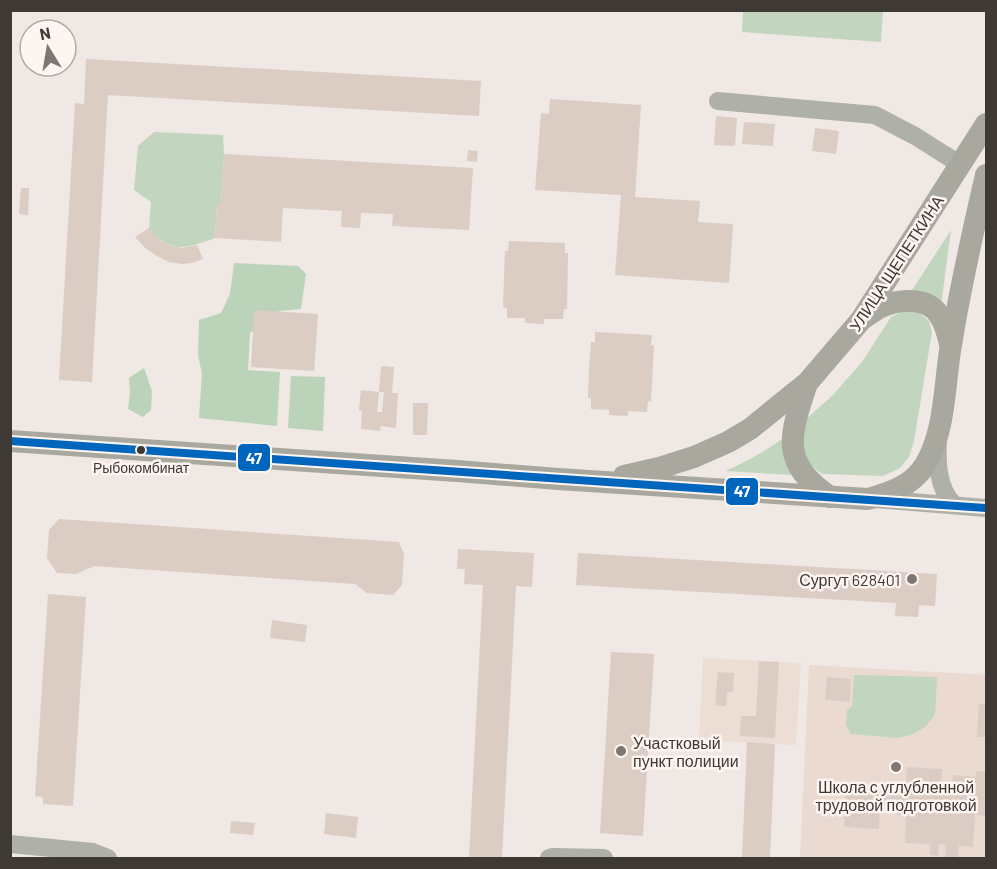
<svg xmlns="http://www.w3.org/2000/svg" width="997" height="869" font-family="Barlow,sans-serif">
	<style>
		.industrial { fill: #ecded4 }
		.built { fill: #eadad2 }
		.green { fill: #c2d5be }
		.forest { fill: #bbd3b9 }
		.building { fill: #dbccc4 }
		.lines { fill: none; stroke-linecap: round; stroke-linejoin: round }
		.minor { stroke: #afb1a8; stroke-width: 18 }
		.major { stroke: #a9a89e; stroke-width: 22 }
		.bus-1-casing { stroke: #fef5f0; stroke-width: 12 }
		.bus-1 { stroke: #0065bd; stroke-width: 8 }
		.bus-dot { fill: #3f3936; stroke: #fef5f0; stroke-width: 2 }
		.poi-dot { fill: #7d7673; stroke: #fef5f0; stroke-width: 2 }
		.labels { text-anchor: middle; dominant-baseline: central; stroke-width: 5; stroke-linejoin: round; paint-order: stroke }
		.bus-label { font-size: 14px; fill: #3f3936; stroke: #fef5f0 }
		.street-label { font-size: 16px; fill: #3f3936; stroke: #fef5f0 }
		.poi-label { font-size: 16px; fill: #3f3936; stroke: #fef5f0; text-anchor: end }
		.line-badge { stroke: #fef5f0; stroke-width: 2 }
		.badge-label { font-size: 16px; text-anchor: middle; font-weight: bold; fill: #fff }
	</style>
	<rect width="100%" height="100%" fill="#f0e8e4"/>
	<!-- industrial -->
	<polygon class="industrial" points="703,658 801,663 796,745 699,740"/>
	<!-- built -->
	<polygon class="built" points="809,665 986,675 986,858 800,858"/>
	<!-- green -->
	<g class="green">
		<polygon points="743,11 883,11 881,42 742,32"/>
		<path d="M154,132L223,135L224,154L221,204L217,205L215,238C187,248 170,255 149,228L151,202L134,190L138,146Z"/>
		<polygon points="951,230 941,306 909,295"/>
		<polygon points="904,311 918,312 929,321 932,332 914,441 909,457 900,468 883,476 822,474 804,460 802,437 804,421 832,396 862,362 891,317"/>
		<path d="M782,439L786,465L792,475L725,471C746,462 764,452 782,439Z"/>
		<polygon points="854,675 937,677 935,715 925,727 911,735 897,738 851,734 846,725 847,710 852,707"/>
	</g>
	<!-- forest -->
	<g class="forest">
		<polygon points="234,263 298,266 306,274 301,309 279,311 250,333 248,370 280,372 277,426 199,418 202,373 198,356 199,320 221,313 230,294"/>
		<polygon points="144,368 152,391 151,410 143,417 128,409 130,393 129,378"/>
		<polygon points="291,376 325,377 323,431 288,428"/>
	</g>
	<!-- building -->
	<g class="building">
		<polygon points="86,59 481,81 479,116 108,95 92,382 59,380 75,103 84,104"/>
		<polygon points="550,99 641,105 635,197 700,201 698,222 733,224 729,283 615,275 621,195 535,190 541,113 549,114"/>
		<polygon points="716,116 737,118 735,146 714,145"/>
		<polygon points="744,122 775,124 773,146 742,144"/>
		<polygon points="815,128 839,131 836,154 812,151"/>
		<polygon points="468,150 478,151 477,162 467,161"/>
		<polygon points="224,154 473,168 469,230 392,226 393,214 361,213 360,228 341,227 342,211 283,208 281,242 215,238 217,204 221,204"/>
		<polygon points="21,188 29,188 28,215 19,214"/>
		<polygon points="149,228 161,241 171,246 182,248 197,245 203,259 192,263 182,264 169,262 157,256 145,248 135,237"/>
		<polygon points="509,241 565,243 565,253 568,253 567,309 564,309 563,319 544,319 544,324 525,323 525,318 507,318 507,308 503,307 505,251 508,251"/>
		<polygon points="254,310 318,314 314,371 251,367"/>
		<polygon points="595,332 652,335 651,345 654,346 651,402 648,401 647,412 628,411 628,416 609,415 609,410 591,409 591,398 588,398 589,369 591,342 595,342"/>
		<polygon points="381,366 394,367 392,393 398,393 396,428 381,426 380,431 361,429 362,411 359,410 361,390 379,392 377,412 382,412 384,392 379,392"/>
		<polygon points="413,403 428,403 427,435 413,435"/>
		<polygon points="59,519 399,542 404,554 402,585 393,595 367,593 355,584 94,566 76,574 57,573 47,558 49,530"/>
		<polygon points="458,549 534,553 532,587 516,586 502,858 469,857 483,585 464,584 465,569 457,569"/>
		<polygon points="578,553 937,574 935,606 919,605 918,617 895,616 896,603 576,585"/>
		<polygon points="48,594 86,597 73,806 43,804 43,797 35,796"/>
		<polygon points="272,620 307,625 305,642 270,638"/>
		<polygon points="611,652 654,654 643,836 600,833"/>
		<polygon points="759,661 779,662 775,738 740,736 741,716 756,716"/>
		<polygon points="718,672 734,673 733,692 727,692 726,706 715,705"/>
		<polygon points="827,677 851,679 850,702 825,700"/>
		<polygon points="979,704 986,704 986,737 977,737"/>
		<polygon points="747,742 775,744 770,858 742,858"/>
		<polygon points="907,767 942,769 941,783 952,784 953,775 976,777 976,771 986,772 986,816 975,815 973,847 959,846 958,858 945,858 946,845 939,844 938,856 930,855 930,844 905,843 906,816 897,815 897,806 880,805 879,829 844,827 846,792 905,795"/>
		<polygon points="326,813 358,817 356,838 324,834"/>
		<polygon points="231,821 255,823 253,835 230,833"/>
	</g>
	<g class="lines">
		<!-- minor -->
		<g class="minor">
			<polyline points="718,101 875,115 915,136 961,165"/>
			<path d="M938,439C937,463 937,487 954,505"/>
			<polyline points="875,499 986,508"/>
			<polyline points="10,844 93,852 108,858"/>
			<polyline points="549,858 553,857 604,858"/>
		</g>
		<!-- major -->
		<g class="major">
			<path d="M865,317C870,314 876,309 881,307C896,300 922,297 935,310C944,319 947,332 950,344"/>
			<path d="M807,383C790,435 779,462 830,497"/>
			<path d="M10,441L457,471L558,479L868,499C890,493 912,486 925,465C946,430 944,384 951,345C960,288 973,231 986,175"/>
			<polyline points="624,476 659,468 694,457 728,442 750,429 808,382 861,320 986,124"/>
		</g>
		<!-- bus-1 casing -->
		<g class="bus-1-casing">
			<polyline id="bus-1" points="10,441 986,508"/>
		</g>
		<!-- bus-1 -->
		<use href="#bus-1" class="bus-1"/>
	</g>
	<!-- markers -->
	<circle class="bus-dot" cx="141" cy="450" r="5"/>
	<g class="poi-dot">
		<circle cx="912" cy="579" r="6"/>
		<circle cx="621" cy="751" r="6"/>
		<circle cx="896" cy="767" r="6"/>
	</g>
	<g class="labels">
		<!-- bus labels -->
		<g class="bus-label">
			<text x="141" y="467">Рыбокомбинат</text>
		</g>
		<!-- street labels -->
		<g class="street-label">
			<text transform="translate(896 263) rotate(-57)">УЛИЦА ЩЕПЕТКИНА</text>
		</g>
		<!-- poi labels -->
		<g class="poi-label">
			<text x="900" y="579">Сургут 628401</text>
			<text x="633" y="742" text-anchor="start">Участковый<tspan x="633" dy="18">пункт полиции</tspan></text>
			<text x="896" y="786" text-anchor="middle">Школа с углубленной<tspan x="896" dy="18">трудовой подготовкой</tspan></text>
		</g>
	</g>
	<g class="line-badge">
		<rect x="237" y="443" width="34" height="29" rx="6" fill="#0065bd"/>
		<rect x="725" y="477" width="34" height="29" rx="6" fill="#0065bd"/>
	</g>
	<g class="badge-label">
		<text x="254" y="464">47</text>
		<text x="742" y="497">47</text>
	</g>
	<!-- border -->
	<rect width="997" height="869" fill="none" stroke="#3f3936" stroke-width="24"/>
	<!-- north arrow -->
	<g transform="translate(48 48) rotate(349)"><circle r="28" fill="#fef5f0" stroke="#b2aaa6" stroke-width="1.5"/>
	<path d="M0-4.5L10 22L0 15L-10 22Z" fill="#7d7673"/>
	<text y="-9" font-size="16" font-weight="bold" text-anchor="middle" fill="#3f3936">N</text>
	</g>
</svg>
